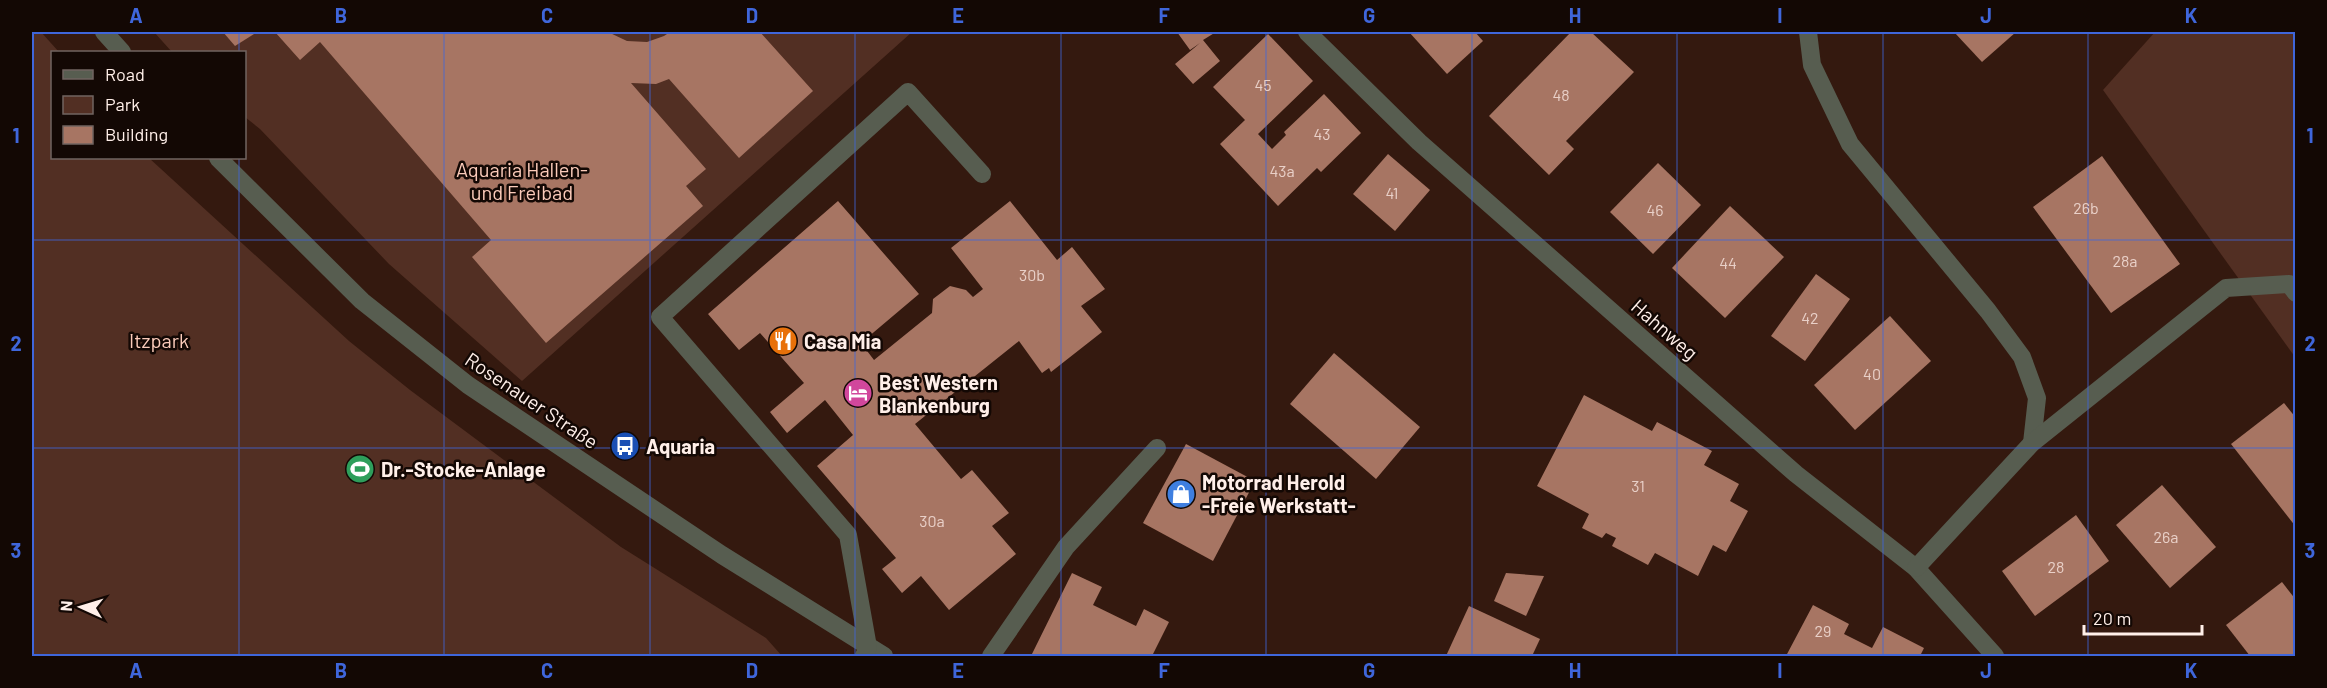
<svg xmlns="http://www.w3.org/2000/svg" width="2327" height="688" font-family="Barlow,sans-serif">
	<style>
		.green { fill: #522f23 }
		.building { fill: #a77563 }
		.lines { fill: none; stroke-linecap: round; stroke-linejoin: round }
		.minor { stroke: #575d50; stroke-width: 18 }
		.grid { fill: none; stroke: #3f66db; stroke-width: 1.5; stroke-opacity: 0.55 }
		.labels { text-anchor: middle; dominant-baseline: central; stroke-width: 5; stroke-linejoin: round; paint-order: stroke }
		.number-label { font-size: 16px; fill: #e9d0c8 }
		.park-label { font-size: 20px; fill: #fbcbba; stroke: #130804 }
		.street-label { font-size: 20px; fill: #ffefe9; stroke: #130804 }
		.poi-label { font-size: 20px; font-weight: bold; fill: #ffefe9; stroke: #130804; text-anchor: start }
		.neatline { fill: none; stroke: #3f66db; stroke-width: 2 }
		.grid-label { font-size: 20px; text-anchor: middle; font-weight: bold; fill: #3f66db }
	</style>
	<rect width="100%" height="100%" fill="#34190f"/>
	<!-- green -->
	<g class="green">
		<polygon points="32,32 41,32 59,52 52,52 52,158 149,158 349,341 410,390 621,547 766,638 782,656 32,656"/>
		<polygon points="154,32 912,32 522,381 389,264 260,129 245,117 244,52 172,52"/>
		<polygon points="2155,32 2295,32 2295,357 2103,90"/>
	</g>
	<!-- building -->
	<g class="building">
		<polygon points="223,32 257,32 235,46"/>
		<polygon points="275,32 608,32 627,41 647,42 664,36 670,32 760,32 813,91 739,158 669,79 656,84 631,83 706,169 686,186 703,206 546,343 472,257 491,240 320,42 300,60"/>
		<polygon points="1177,32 1216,32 1203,40 1220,61 1193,84 1175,64 1200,43 1190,50"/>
		<polygon points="1409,32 1475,32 1483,41 1447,74"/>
		<polygon points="1571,32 1591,32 1634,72 1566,141 1574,149 1549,175 1489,116"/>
		<polygon points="1954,32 2016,32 1982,62"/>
		<polygon points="1268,34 1313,81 1258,134 1272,149 1286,135 1284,132 1324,94 1361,133 1321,172 1317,168 1278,206 1220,144 1245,120 1213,87"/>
		<polygon points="1388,154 1430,190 1395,231 1353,194"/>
		<polygon points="2102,156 2180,264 2111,313 2033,207"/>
		<polygon points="1658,163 1701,205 1653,254 1610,212"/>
		<polygon points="838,201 919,294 861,343 874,360 932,313 933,299 950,286 966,290 973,297 983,289 951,248 1010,201 1057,260 1072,247 1105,289 1081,306 1102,332 1051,372 1049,368 1042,373 1019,341 915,424 961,479 972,470 1009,513 992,526 1016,554 949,610 921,576 902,593 882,569 896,558 817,466 853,435 825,400 787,433 770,412 804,383 760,333 739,350 708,314"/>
		<polygon points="1730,206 1784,257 1725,318 1672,268"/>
		<polygon points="1816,274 1850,299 1805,361 1771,336"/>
		<polygon points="1890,316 1931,361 1855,430 1814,385"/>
		<polygon points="1334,353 1420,427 1376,479 1290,404"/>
		<polygon points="1584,395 1652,431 1657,422 1712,451 1704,465 1739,484 1730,501 1748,511 1726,552 1713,545 1698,576 1655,553 1648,565 1612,546 1616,538 1606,533 1602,538 1582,528 1589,514 1537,486"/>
		<polygon points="2284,403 2296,418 2296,527 2231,444"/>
		<polygon points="1186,444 1255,481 1213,561 1143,523"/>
		<polygon points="2162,485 2216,547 2170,588 2116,525"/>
		<polygon points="2076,515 2109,561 2035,616 2002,571"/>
		<polygon points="1072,573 1102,587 1093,605 1136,626 1144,609 1169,622 1152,656 1031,656"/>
		<polygon points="1506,573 1544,576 1526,616 1494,601"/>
		<polygon points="2282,582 2296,600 2296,656 2250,656 2226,625"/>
		<polygon points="1813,605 1849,624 1844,634 1872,648 1883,627 1924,648 1920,656 1786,656"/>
		<polygon points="1469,606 1540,639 1532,656 1446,656"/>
	</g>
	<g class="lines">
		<!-- minor -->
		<g class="minor">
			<polyline points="104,32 122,52"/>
			<polyline points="1307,32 1419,142 1796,474 1916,568 1995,656"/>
			<polyline points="1808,32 1812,65 1850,144 1988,311 2022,357 2037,398 2032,443"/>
			<polyline points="218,158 362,301 468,385 722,555 884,656"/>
			<polyline points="1916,568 2032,443 2226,288 2289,284 2296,293"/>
			<polyline points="864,656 868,647 848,535 660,317 908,92 982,174"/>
			<polyline points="991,656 1066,547 1157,448"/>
		</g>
	</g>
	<!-- grid -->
	<path class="grid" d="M239,32V52M444,32V656M650,32V656M855,32V656M1061,32V656M1266,32V656M1472,32V656M1677,32V656M1883,32V656M2088,32V656M239,158V656M32,240H2296M32,448H2296"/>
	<!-- icons -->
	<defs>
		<g id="restaurant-disc" transform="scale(1.5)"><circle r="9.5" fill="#e8710a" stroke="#130804"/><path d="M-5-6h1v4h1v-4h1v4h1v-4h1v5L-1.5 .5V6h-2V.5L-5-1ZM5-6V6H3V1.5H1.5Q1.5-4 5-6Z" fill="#fff"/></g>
		<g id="hotel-disc" transform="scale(1.5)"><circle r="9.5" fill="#d1479c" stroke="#130804"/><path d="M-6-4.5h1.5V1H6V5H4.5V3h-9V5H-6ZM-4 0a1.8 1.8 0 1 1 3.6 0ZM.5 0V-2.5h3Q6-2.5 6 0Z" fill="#fff"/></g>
		<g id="bus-disc" transform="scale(1.5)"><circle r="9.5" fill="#1a4fb4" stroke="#130804"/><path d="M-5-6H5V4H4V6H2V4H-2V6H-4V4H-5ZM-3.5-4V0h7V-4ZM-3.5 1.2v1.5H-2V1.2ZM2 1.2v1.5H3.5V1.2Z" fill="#fff"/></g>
		<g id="stadium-disc" transform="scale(1.5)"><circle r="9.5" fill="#2e9e5b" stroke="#130804"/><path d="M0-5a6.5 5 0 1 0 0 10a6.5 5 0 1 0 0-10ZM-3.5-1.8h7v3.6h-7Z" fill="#fff"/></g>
		<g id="shop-disc" transform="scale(1.5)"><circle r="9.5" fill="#3f7fe0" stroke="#130804"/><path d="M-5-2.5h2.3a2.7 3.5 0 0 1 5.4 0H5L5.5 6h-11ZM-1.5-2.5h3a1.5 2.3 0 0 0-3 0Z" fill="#fff"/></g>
	</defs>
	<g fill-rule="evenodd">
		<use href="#restaurant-disc" x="783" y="341"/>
		<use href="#hotel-disc" x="858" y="393"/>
		<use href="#bus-disc" x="625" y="446"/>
		<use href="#stadium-disc" x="360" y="469"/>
		<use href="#shop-disc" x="1181" y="494"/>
	</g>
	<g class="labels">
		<!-- number labels -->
		<g class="number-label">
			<text x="1263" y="84">45</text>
			<text x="1561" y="94">48</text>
			<text x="1322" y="133">43</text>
			<text x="1282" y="170">43a</text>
			<text x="1392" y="192">41</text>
			<text x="2086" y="207">26b</text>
			<text x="1655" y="209">46</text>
			<text x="2125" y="260">28a</text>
			<text x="1728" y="262">44</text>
			<text x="1032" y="274">30b</text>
			<text x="1810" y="317">42</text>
			<text x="1872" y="373">40</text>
			<text x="1638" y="485">31</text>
			<text x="932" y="520">30a</text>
			<text x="2166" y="536">26a</text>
			<text x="2056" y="566">28</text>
			<text x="1823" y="630">29</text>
		</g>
		<!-- park labels -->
		<g class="park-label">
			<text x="522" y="169">Aquaria Hallen-<tspan x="522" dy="23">und Freibad</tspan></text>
			<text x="159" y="340">Itzpark</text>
		</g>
		<!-- street labels -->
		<g class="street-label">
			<text transform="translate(1665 329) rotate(41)">Hahnweg</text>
			<text transform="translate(532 400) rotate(34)">Rosenauer Straße</text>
		</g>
		<!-- poi labels -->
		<g class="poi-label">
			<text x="804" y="341">Casa Mia</text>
			<text x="879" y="382">Best Western<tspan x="879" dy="23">Blankenburg</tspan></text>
			<text x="646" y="446">Aquaria</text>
			<text x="381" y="469">Dr.-Stocke-Anlage</text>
			<text x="1202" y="482">Motorrad Herold<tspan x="1202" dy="23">-Freie Werkstatt-</tspan></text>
		</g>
	</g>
	<!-- border -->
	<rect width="2327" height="688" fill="none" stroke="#130804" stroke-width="66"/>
	<!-- legend -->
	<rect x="51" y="51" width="195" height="108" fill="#130804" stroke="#716460" stroke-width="1.5"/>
	<rect x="63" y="70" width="30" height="9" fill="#575d50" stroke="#716460" stroke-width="1.5"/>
	<text x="105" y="81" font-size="18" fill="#ffefe9">Road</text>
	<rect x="63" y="96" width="30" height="18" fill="#522f23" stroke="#716460" stroke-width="1.5"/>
	<text x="105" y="111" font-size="18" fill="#ffefe9">Park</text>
	<rect x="63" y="126" width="30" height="18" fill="#a77563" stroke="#716460" stroke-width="1.5"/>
	<text x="105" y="141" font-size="18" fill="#ffefe9">Building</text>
	<!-- north arrow -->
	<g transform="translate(81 607) rotate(274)" stroke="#130804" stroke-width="4.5" paint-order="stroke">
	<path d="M0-4.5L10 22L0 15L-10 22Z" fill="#ffefe9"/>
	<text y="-9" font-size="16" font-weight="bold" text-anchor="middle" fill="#ffefe9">N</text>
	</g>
	<!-- scale -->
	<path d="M2084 625v9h118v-9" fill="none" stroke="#ffefe9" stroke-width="3"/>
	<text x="2093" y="625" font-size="18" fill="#ffefe9" stroke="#130804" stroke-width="4.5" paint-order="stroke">20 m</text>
	<rect x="33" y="33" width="2261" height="622" class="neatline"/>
	<g class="grid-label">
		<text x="136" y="23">A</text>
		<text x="341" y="23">B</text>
		<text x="547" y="23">C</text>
		<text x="752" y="23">D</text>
		<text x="958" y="23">E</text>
		<text x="1164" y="23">F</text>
		<text x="1369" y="23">G</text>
		<text x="1575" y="23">H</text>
		<text x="1780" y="23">I</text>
		<text x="1986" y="23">J</text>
		<text x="2191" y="23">K</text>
		<text x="16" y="143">1</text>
		<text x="2310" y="143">1</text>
		<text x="16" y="351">2</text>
		<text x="2310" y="351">2</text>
		<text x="16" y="558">3</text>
		<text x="2310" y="558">3</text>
		<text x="136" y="678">A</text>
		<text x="341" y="678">B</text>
		<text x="547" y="678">C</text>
		<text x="752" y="678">D</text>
		<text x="958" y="678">E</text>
		<text x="1164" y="678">F</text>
		<text x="1369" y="678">G</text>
		<text x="1575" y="678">H</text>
		<text x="1780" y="678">I</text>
		<text x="1986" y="678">J</text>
		<text x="2191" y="678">K</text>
	</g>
</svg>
